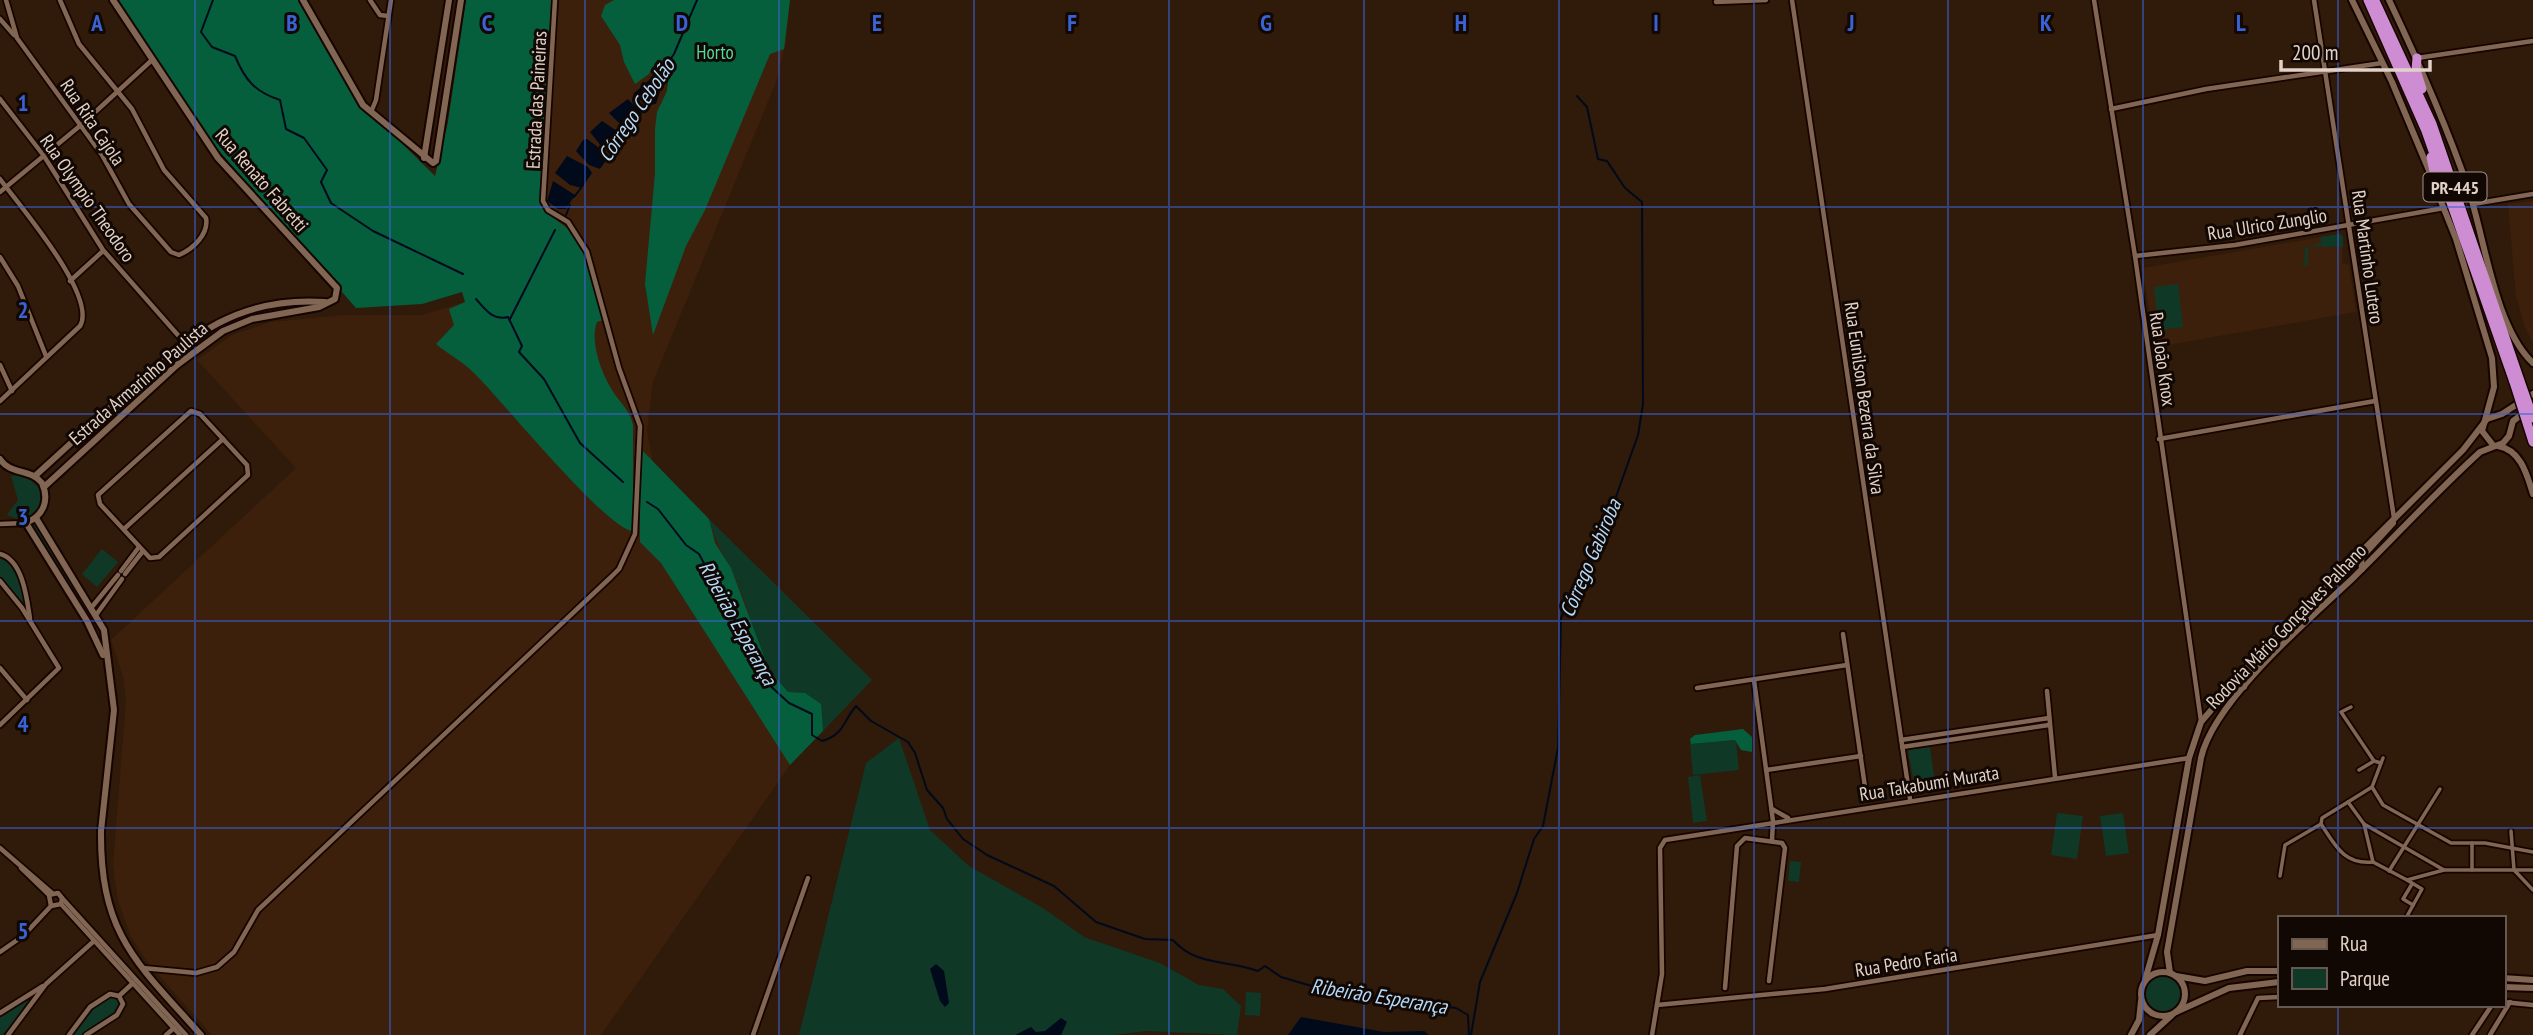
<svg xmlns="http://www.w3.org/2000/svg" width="2533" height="1035" font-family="'PT Sans Narrow',sans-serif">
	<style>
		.built { fill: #3d200b }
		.green { fill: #0f3926 }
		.forest { fill: #055f3d }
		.water { fill: #000a1b }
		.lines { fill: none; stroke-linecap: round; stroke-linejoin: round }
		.stream { stroke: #000a1b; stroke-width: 2 }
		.pedestrian-casing { stroke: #170400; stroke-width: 7 }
		.minor-casing { stroke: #170400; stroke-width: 8 }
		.tertiary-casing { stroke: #170400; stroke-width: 10 }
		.secondary-casing { stroke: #170400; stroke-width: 10 }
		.motorway-casing { stroke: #170400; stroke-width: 12 }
		.pedestrian { stroke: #816653; stroke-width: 3.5 }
		.minor { stroke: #816653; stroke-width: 4.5 }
		.tertiary { stroke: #816653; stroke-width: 6 }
		.secondary { stroke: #816653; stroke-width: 6 }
		.motorway { stroke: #ce8dd3; stroke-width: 9 }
		.motorway-bridge-casing { stroke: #170400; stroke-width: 12; stroke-linecap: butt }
		.motorway-bridge { stroke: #ce8dd3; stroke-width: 9 }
		.grid { fill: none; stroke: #3a62d5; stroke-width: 2; stroke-opacity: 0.55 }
		.labels { text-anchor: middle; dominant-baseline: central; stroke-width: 6; stroke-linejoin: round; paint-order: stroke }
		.shield { fill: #110703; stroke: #a3948c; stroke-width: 2 }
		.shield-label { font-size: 18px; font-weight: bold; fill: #e1d1c7 }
		.park-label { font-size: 19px; fill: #54db9d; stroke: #110703 }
		.street-label { font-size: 19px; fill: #e1d1c7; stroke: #110703 }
		.water-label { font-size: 21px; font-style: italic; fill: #b3d9f9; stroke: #110703 }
		.grid-label { font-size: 23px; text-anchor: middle; font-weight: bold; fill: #3a62d5; stroke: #110703; stroke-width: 6; stroke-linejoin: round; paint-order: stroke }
	</style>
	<rect width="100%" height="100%" fill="#301a09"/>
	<!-- built -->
	<g class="built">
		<polygon points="466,0 790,0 786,42 776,82 653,382 647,430 653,464 872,680 790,765 601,1035 212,1035 149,964 131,937 118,901 113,865 126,700 123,676 111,640 296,468 197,360 232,335 271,322 344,315 422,315 465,302 448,122"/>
		<polygon points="2533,201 2533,343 2524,325 2516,296 2508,204"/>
		<polygon points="2339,234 2343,236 2342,263 2349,265 2356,312 2156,347 2142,268"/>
	</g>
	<!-- green -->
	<g class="green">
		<polygon points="2339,234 2343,236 2343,247 2308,246 2308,265 2300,265 2305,262 2305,249 2300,249 2321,243 2321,237"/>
		<polygon points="2178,284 2183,327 2159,330 2154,287"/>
		<polygon points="25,475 40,489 40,508 29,518 20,520 7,515 18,500 11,476"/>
		<path d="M709,519L872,680L823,731L798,692H788C758,665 753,620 738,584C728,561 715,543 709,519Z"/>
		<polygon points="35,524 91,613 89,616 31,525"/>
		<polygon points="102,549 118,562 97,587 82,574"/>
		<path d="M0,558C18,563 23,590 26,606L0,577Z"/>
		<polygon points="899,738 930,830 969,866 1043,908 1084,937 1160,963 1199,985 1223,989 1241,1006 1237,1035 1146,1031 1113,1035 799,1035 866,763"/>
		<polygon points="1736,740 1739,770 1693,775 1690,744"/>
		<polygon points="1930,747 1936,789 1919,792 1915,790 1908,750"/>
		<polygon points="1700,775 1707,821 1693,823 1688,777"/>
		<polygon points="2057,813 2083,816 2077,859 2051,855"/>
		<polygon points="2123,813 2129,853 2106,856 2100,816"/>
		<polygon points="1790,861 1801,862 1799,882 1788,881"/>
		<circle cx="2162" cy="995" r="19"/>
		<polygon points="1246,992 1261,993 1260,1016 1245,1015"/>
		<polygon points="111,995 120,1002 118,1010 83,1035 72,1035 91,1009"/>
		<polygon points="29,1000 9,1031 0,1035 0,1015"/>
	</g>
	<!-- forest -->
	<g class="forest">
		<path d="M115,0H300L352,94L435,176L448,122L466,0H552L541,204C548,218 566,224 576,237C592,259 596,294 603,320L597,322C589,343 603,378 616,396C624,407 630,412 633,425V531C607,530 500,398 474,373C462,361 448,354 436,344L454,325L449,309L465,302L462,292L422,304L356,308L214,145Z"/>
		<polygon points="614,0 790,0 784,49 770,54 705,210 686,246 653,335 645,284 655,173 655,129 657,112 667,91 669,72 653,66 649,74 635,84 624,62 620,45 601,16 605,5"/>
		<polygon points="639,447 709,519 715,543 731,568 769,670 788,692 805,693 821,704 823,731 790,765 661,563 640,542"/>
		<polygon points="1743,729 1752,737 1752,752 1741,750 1735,740 1691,744 1690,739 1695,735"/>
	</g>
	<!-- water -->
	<g class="water">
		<polygon points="666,72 656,104 647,105 633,94 655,75"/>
		<polygon points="628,99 642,114 629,133 609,113"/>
		<polygon points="602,121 623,135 624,141 615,152 601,146 590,132"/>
		<polygon points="587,139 602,150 607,159 600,169 589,165 576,151 583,140"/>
		<polygon points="567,156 588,167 592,173 582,188 570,185 555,173"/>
		<polygon points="553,181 575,195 566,209 558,209 547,201"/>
		<polygon points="936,964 944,971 949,1003 945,1007 940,1001 930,969"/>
		<polygon points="1301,1017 1384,1032 1424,1031 1429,1035 1288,1035"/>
		<polygon points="1061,1018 1067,1022 1061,1035 1015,1035 1031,1027 1036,1032 1045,1031"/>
	</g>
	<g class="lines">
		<!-- stream -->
		<g class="stream">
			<path d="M213,0L201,32L212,47L235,56C245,80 255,92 280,100L286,129L304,138L327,170L321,182L331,203L373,231L463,274"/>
			<polyline points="660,74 674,54 697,0"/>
			<polyline points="574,197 581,188"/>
			<polyline points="566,215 570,205"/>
			<path d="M476,299C486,310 493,321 508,317L522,346L519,352L544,379L580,443L623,482"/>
			<polyline points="510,319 555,230"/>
			<path d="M647,502L658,509L686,545L699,554L731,614L753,645L766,682L789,703L812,714V735L822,741C844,735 843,721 856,706L871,721L908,742L915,753L927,790L943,808L947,819L963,839L987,855L1054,886L1096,922L1145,939L1173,940C1195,966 1229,960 1258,971L1265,966L1281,977L1339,994L1456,1008L1468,1015L1469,1035"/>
			<polyline points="1471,1035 1480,982 1517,893 1534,839 1543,826 1558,748 1561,618 1612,508 1638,435 1643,404 1642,202 1625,188 1607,161 1598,159 1587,107 1577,96"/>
		</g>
		<!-- pedestrian casing -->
		<g class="pedestrian-casing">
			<g id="pedestrian">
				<polyline points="2351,707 2341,712 2374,761 2381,763"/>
				<polyline points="2359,770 2374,761"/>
				<polyline points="2372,787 2383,758"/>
				<path d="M2321,824C2335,845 2344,865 2373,862"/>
				<polyline points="2364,824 2373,862 2407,880 2444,870 2514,870 2533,890"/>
				<polyline points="2511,831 2514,870 2533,870"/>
				<polyline points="2444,870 2364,824 2348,802 2372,787 2383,805 2451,843 2485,843 2533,852"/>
				<polyline points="2472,870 2472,843"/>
				<polyline points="2389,871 2440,789"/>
				<polyline points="2280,876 2285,845 2321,824 2322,818 2348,802"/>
				<polyline points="2412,884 2403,899 2413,905"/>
				<polyline points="2406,918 2422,889 2407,880"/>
			</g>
		</g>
		<!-- minor casing -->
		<g class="minor-casing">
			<g id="minor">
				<path d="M6,0L17,38L102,155L129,204L171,252L179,255C193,249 209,234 206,218L164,170L132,109L79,44L60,0"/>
				<polyline points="370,0 380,15 388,16"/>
				<polyline points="1792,0 1910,799"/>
				<polyline points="2094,0 2135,256 2201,721"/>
				<polyline points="2314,0 2394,518"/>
				<polyline points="1716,2 1766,0"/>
				<polyline points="0,19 14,35"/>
				<polyline points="2417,58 2533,41"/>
				<polyline points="0,99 44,156 103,250 184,342"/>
				<polyline points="2111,109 2206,89 2382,63"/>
				<polyline points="371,112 376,100 391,0"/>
				<path d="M0,179C18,204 98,296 80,326L0,401"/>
				<polyline points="0,192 81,125 152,60"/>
				<polyline points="2473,204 2533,194"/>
				<polyline points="2135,256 2235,245 2444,208"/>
				<polyline points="0,257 18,286 46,356"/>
				<polyline points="70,281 103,251"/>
				<polyline points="0,365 12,391"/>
				<polygon points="191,411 200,414 247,465 248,475 159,557 150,558 100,504 98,495"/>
				<polyline points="2159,439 2375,401"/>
				<polyline points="0,524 26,523"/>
				<polyline points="124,529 223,439"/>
				<path d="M0,554C23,560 27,599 30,619"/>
				<polyline points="121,571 139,547"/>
				<polyline points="125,574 143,551"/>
				<polyline points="0,581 22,608 59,668 0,725"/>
				<polyline points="91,608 118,575"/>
				<polyline points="96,615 122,579"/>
				<polyline points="1843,634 1866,794"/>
				<polyline points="0,668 27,700"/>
				<polyline points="1754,680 1773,821 1772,840"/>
				<polyline points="1697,688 1847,665"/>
				<polyline points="2047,691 2055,777"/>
				<polyline points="1901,740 2049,718"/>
				<polyline points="1902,747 2049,725"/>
				<polyline points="1766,770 1861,756"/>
				<polyline points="1772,809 1788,818"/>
				<polyline points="0,848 52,893"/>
				<polyline points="21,868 49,895"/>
				<polyline points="62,898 186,1035"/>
				<polyline points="61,904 180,1035"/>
				<polyline points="0,952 23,936 51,906 61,904 62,898 58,893 49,895 51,906"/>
				<polyline points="143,968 196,973 217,967 234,952 258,910 611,577 619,569 635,534 640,426 619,368 587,252 568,222 548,210 543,201 555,0"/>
				<polyline points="1725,988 1737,846 1745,838 1782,843 1785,848 1769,981"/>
				<polyline points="119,996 133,983"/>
				<polyline points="2503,1002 2533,1005"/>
				<polyline points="1657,1005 1825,989 2158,935"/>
				<polyline points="0,1013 43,986"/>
				<polyline points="8,1035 46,984 94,941"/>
				<polyline points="69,1035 90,1007 110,994 119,996 123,1004 117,1015 86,1035"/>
				<polyline points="166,1035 174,1028"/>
				<polyline points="753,1035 808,878"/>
				<polyline points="1652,1035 1662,974 1660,848 1665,840 2189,758"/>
				<polyline points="2240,1035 2258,998 2279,997"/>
				<polyline points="2472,1035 2492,1005"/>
				<polyline points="2490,1035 2510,1002"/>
			</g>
		</g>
		<!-- tertiary casing -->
		<g class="tertiary-casing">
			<g id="tertiary">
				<polyline points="303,0 363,105 433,163 436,161 461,0"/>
				<polyline points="2352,0 2392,82 2433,180"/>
				<path d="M2389,0C2418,61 2446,124 2468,188C2485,238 2494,326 2533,363"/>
				<polyline points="424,158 449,0"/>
				<polyline points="2438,194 2456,239 2492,358 2494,387 2482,431 2493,445"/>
				<path d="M2498,446C2521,450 2527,475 2533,494"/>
				<path d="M0,459C10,475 30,468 42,483C50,501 43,516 26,523L87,621L103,655"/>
				<path d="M35,476C67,447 99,417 131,389C192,335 239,296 325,302"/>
				<polyline points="44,487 177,365 223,331 252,319 319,307 335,299 337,288 218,158 113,0"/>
				<path d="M36,518L104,630L114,710L101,831C100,935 137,963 201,1035"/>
				<polyline points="2176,976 2205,981 2247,971 2279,971"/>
				<polyline points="2503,978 2533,980"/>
				<polyline points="2503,987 2533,988"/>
				<polyline points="2176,1012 2229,988 2279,982"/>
			</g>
		</g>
		<!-- secondary casing -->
		<g class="secondary-casing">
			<g id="secondary">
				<polyline points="2362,569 2361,558 2393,523"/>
				<polyline points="2244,687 2248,675 2275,643"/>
				<circle cx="2163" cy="994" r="22"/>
				<path d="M2170,973L2167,952L2201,758C2213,702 2308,620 2351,580C2394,538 2435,493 2480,452L2503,443L2509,436L2513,421L2524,413"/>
				<polyline points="2145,980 2158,935 2189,758 2201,722 2259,654 2463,450 2487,419 2502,414 2533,394"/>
				<polyline points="2131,1035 2139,1020 2141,1001"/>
				<polyline points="2150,1035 2172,1015"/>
			</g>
		</g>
		<!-- motorway casing -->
		<g class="motorway-casing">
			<g id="motorway">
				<polyline points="2368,0 2426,131 2514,382"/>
				<polyline points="2375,1 2432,124 2520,381"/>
				<polyline points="2417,58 2416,70 2422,89"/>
				<polyline points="2431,157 2439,195"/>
				<polyline points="2527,423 2533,442"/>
			</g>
		</g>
		<!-- pedestrian -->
		<use href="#pedestrian" class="pedestrian"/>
		<!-- minor -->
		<use href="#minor" class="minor"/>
		<!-- tertiary -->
		<use href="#tertiary" class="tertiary"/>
		<!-- secondary -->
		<use href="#secondary" class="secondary"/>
		<!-- motorway -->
		<use href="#motorway" class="motorway"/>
		<!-- motorway-bridge casing -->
		<g class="motorway-bridge-casing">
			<g id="motorway-bridge">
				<polyline points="2520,381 2533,418"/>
				<polyline points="2514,382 2527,423"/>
			</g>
		</g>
		<!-- motorway-bridge -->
		<use href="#motorway-bridge" class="motorway-bridge"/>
	</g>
	<!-- grid -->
	<path class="grid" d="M195,0V1035M390,0V1035M585,0V1035M779,0V1035M974,0V1035M1169,0V1035M1364,0V1035M1559,0V1035M1754,0V1035M1948,0V1035M2143,0V1035M2338,0V918M0,207H2533M0,414H2533M0,621H2533M0,828H2533M2338,1005V1035"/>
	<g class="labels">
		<!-- shield labels -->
		<rect class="shield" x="2423.5" y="172.5" width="63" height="29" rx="5"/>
		<g class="shield-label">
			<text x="2455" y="187">PR-445</text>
		</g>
		<!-- park labels -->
		<g class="park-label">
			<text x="715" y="52">Horto</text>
		</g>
		<!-- street labels -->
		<g class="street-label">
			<text transform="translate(536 100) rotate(-87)">Estrada das Paineiras</text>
			<text transform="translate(93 122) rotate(56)">Rua Rita Cajola</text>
			<text transform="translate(262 180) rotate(49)">Rua Renato Fabretti</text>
			<text transform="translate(88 198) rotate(55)">Rua Olympio Theodoro</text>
			<text transform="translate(2267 224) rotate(-9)">Rua Ulrico Zunglio</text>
			<text transform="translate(2368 257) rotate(82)">Rua Martinho Lutero</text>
			<text transform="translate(2163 359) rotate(82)">Rua João Knox</text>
			<text transform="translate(138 383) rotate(-41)">Estrada Armarinho Paulista</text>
			<text transform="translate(1865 398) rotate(82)">Rua Eunilson Bezerra da Silva</text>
			<text transform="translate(2286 626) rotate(-46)">Rodovia Mário Gonçalves Palhano</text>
			<text transform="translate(1929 783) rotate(-9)">Rua Takabumi Murata</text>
			<text transform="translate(1906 962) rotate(-9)">Rua Pedro Faria</text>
		</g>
		<!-- water labels -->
		<g class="water-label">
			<text transform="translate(636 110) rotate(-56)">Córrego Cebolão</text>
			<text transform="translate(1590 558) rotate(-67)">Córrego Gabiroba</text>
			<text transform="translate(738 623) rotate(61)">Ribeirão Esperança</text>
			<text transform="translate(1379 996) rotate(9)">Ribeirão Esperança</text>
		</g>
	</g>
	<g class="grid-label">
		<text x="97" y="31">A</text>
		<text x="292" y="31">B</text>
		<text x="487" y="31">C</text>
		<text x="682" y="31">D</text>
		<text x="877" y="31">E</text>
		<text x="1072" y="31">F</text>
		<text x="1266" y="31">G</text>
		<text x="1461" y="31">H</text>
		<text x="1656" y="31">I</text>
		<text x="1851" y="31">J</text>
		<text x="2046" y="31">K</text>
		<text x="2241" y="31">L</text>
		<text x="23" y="111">1</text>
		<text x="23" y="318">2</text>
		<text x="23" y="525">3</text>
		<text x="23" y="732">4</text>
		<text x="23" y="939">5</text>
	</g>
	<!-- legend -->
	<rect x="2278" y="916" width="228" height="91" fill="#110703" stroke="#645851" stroke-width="2"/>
	<rect x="2292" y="939" width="35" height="10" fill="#816653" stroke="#645851" stroke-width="2"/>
	<text x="2340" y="951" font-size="21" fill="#e1d1c7">Rua</text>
	<rect x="2292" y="968" width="35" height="21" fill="#0f3926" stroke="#645851" stroke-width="2"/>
	<text x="2340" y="986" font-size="21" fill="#e1d1c7">Parque</text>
	<!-- scale -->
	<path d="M2281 60v10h149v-10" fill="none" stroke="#e1d1c7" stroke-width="3.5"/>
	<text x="2292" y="60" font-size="21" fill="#e1d1c7" stroke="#110703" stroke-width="5" paint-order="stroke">200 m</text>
</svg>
